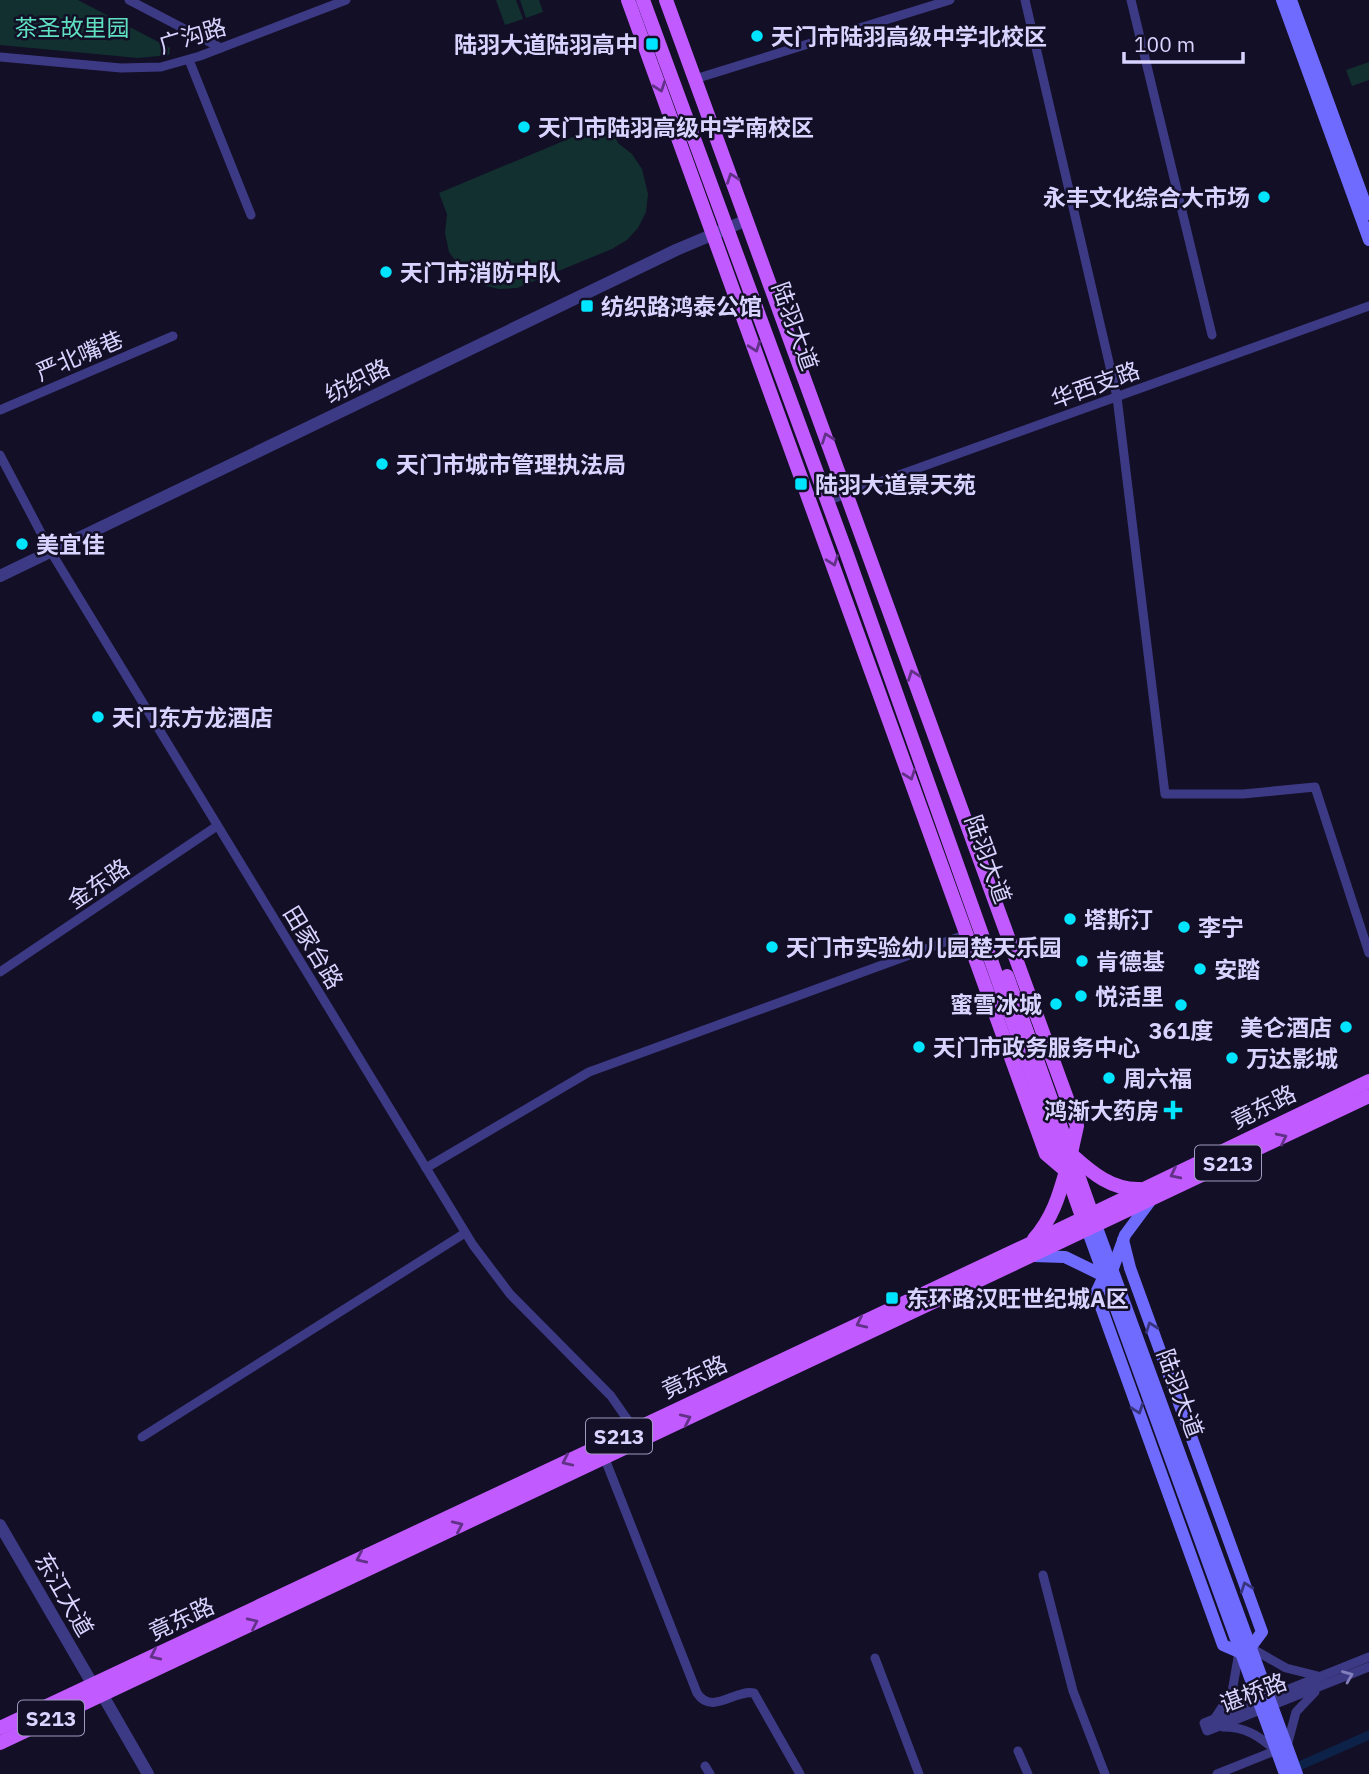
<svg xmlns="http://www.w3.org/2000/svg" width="1369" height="1774" font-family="'IBM Plex Sans','Noto Sans SC',sans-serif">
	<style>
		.green { fill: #12302f }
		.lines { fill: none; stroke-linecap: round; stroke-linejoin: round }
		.canal { stroke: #0c2248; stroke-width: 9 }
		.minor { stroke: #3d3a85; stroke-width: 9 }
		.tertiary { stroke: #3d3a85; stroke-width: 12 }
		.secondary { stroke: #6f6bff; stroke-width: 12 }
		.primary { stroke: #c25bff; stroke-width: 14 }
		.oneway { stroke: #623188 }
		.oneway2 { stroke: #38347d }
		.oneway3 { stroke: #837fbc }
		.poi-dot { fill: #00e5ff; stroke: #130f26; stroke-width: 2.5 }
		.labels { text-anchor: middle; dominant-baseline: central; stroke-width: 5; stroke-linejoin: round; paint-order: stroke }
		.shield { fill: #130f26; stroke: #9e99be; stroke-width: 2 }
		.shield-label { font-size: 21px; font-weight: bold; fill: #d9d4ff }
		.park-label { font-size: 23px; fill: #5fe0c0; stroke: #130f26 }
		.street-label { font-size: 23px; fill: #d9d4ff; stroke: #130f26 }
		.poi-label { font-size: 23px; font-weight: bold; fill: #d9d4ff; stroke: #130f26; text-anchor: start }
	</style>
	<rect width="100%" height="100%" fill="#130f26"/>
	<!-- green -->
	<g class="green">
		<polygon points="0,0 78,0 170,48 169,55 138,58 0,45"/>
		<polygon points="496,0 516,0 523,19 505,25"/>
		<polygon points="520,0 539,0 543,12 526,18"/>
		<polygon points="1369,62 1369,80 1352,86 1346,70"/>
		<polygon points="609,122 618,143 632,154 642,169 648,194 646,212 638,228 627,240 612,249 517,288 499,289 486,286 464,273 449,252 445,233 447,214 439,193"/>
	</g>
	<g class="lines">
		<!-- canal -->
		<polyline class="canal" points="1290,1770 1369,1735"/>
		<!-- minor -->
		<g class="minor">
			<polyline points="129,0 221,48"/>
			<polyline points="1025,0 1117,397 1165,794 1243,794 1315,787 1369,953"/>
			<polyline points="1131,0 1212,335"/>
			<polyline points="0,57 121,68 161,67 200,56 346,0"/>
			<polyline points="189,60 251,215"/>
			<polyline points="695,79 950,0"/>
			<polyline points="0,410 173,336"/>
			<polyline points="0,455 51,552 473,1245 510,1294 611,1396 634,1429"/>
			<polyline points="835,498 1369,306"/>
			<polyline points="0,972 217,826"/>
			<polyline points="426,1168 589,1072 967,934"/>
			<polyline points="142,1437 465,1233"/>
			<path d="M603,1454L697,1693C712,1716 735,1689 754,1693L800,1774"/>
			<polyline points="1043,1575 1073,1691 1105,1774"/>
			<polyline points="1251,1648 1286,1668 1318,1676"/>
			<polyline points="1369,1657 1204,1723 1207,1731 1369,1667"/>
			<polyline points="875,1658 919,1774"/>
			<polyline points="1215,1718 1232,1692 1239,1652"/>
			<path d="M1223,1727C1245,1727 1258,1735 1275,1750"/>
			<polyline points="1018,1751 1028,1774"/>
			<polyline points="705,1766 710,1774"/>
			<polyline points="1217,1774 1287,1746 1296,1712 1315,1692"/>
		</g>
		<!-- tertiary -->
		<g class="tertiary">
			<polyline points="0,576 676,250 747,220"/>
			<polyline points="0,1525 93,1685 102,1694 148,1774"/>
		</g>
		<!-- secondary -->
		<g class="secondary">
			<polyline points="1282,0 1369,240"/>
			<polyline points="1291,0 1369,214"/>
			<polyline points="1096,1225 1297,1774"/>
			<polyline points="1087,1229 1285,1774"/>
			<polyline points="1123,1240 1130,1268 1262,1632 1250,1648"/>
			<polyline points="1033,1256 1065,1257 1104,1276 1096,1293 1223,1645 1239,1652"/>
			<polyline points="1112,1271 1125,1235 1151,1200"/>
		</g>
		<!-- primary -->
		<g class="primary">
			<path d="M628,0L1046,1154L1066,1171C1059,1196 1052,1219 1034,1239"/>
			<polyline points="643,0 845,549 1085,1225"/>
			<polyline points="666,0 1077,1126 1071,1153"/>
			<polyline points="1007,976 1094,1220"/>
			<path d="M1072,1155C1092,1173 1112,1190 1140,1189"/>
			<polyline points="0,1728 1025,1246 1369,1081"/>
			<polyline points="0,1743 1369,1096"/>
		</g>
	</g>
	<!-- one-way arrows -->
	<defs><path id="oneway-chevron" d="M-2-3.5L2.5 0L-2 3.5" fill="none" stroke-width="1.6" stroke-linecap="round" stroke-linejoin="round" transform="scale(1.75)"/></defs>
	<g class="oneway">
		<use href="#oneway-chevron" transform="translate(660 87) rotate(70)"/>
		<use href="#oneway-chevron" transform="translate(732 178) rotate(-110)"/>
		<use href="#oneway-chevron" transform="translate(755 347) rotate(70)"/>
		<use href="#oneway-chevron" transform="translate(827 438) rotate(-110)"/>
		<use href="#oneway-chevron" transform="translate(833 561) rotate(70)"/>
		<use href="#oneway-chevron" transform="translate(913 675) rotate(-110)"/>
		<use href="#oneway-chevron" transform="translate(910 775) rotate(70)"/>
		<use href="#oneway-chevron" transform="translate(1282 1138) rotate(-26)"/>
		<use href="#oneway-chevron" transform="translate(1175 1174) rotate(154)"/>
		<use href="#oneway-chevron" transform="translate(861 1323) rotate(155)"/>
		<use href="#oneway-chevron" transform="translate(686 1419) rotate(-25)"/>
		<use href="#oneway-chevron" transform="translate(567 1461) rotate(155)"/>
		<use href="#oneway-chevron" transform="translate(458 1526) rotate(-25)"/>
		<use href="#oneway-chevron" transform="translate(361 1558) rotate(155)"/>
		<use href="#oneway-chevron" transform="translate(253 1623) rotate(-25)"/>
		<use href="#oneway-chevron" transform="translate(155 1655) rotate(155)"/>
	</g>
	<g class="oneway2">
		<use href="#oneway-chevron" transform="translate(1151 1327) rotate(-110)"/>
		<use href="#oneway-chevron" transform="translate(1138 1409) rotate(70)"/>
		<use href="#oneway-chevron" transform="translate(1246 1587) rotate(-110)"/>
	</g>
	<use class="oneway3" href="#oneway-chevron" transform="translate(1348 1676) rotate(-22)"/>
	<!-- markers -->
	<g class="poi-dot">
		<circle cx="757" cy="36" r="7"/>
		<rect x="645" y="37" width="14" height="14" rx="3.5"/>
		<circle cx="524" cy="127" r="7"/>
		<circle cx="1264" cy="197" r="7"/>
		<circle cx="386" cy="272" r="7"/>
		<rect x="580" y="299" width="14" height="14" rx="3.5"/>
		<circle cx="382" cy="464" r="7"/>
		<rect x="794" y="477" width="14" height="14" rx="3.5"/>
		<circle cx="22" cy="544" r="7"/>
		<circle cx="98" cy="717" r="7"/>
		<circle cx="1070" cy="919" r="7"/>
		<circle cx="1184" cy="927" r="7"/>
		<circle cx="772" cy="947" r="7"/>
		<circle cx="1082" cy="961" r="7"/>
		<circle cx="1200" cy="969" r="7"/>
		<circle cx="1081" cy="996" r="7"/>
		<circle cx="1056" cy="1004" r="7"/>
		<circle cx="1181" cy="1005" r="7"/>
		<circle cx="1346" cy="1027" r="7"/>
		<circle cx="919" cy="1047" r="7"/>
		<circle cx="1232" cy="1058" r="7"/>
		<circle cx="1109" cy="1078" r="7"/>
		<path d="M1169.5 1099.5h7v7h7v7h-7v7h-7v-7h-7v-7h7z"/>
		<rect x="885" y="1291" width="14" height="14" rx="3.5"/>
	</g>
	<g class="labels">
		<!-- shield labels -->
		<g class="shield">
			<rect x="1195" y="1145.5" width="66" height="35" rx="5"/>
			<rect x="586" y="1418.5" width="66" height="35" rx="5"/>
			<rect x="18" y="1700.5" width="66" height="35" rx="5"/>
		</g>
		<g class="shield-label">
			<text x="1228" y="1163">S213</text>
			<text x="619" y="1436">S213</text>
			<text x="51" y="1718">S213</text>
		</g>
		<!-- park labels -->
		<g class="park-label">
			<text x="72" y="27">茶圣故里园</text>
		</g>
		<!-- street labels -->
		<g class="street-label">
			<text transform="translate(192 35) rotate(-17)">广沟路</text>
			<text transform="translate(796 326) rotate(70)">陆羽大道</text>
			<text transform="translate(79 355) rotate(-23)">严北嘴巷</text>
			<text transform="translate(357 380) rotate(-26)">纺织路</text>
			<text transform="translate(1095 384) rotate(-20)">华西支路</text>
			<text transform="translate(989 859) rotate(70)">陆羽大道</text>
			<text transform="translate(98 883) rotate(-34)">金东路</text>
			<text transform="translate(314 947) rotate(59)">田家台路</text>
			<text transform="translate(1263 1106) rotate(-26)">竟东路</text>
			<text transform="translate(694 1376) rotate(-25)">竟东路</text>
			<text transform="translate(1181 1393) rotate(70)">陆羽大道</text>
			<text transform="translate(65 1594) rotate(60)">东江大道</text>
			<text transform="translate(181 1618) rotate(-25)">竟东路</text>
			<text transform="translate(1253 1692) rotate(-21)">谌桥路</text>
		</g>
		<!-- poi labels -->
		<g class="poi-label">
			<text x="771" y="36">天门市陆羽高级中学北校区</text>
			<text x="638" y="44" text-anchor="end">陆羽大道陆羽高中</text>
			<text x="538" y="127">天门市陆羽高级中学南校区</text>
			<text x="1250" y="197" text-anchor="end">永丰文化综合大市场</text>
			<text x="400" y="272">天门市消防中队</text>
			<text x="601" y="306">纺织路鸿泰公馆</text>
			<text x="396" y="464">天门市城市管理执法局</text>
			<text x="815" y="484">陆羽大道景天苑</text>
			<text x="36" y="544">美宜佳</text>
			<text x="112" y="717">天门东方龙酒店</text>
			<text x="1084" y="919">塔斯汀</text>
			<text x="1198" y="927">李宁</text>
			<text x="786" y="947">天门市实验幼儿园楚天乐园</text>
			<text x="1096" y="961">肯德基</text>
			<text x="1214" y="969">安踏</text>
			<text x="1095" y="996">悦活里</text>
			<text x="1042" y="1004" text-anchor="end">蜜雪冰城</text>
			<text x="1332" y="1027" text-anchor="end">美仑酒店</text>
			<text x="1181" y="1030" text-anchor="middle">361度</text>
			<text x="933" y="1047">天门市政务服务中心</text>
			<text x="1246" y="1058">万达影城</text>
			<text x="1123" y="1078">周六福</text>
			<text x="1159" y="1110" text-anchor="end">鸿渐大药房</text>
			<text x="906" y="1298">东环路汉旺世纪城A区</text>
		</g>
	</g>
	<!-- scale -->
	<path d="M1124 52v10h119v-10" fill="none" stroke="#d9d4ff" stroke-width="3.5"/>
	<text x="1134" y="52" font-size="21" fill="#d9d4ff" stroke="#130f26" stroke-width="5" paint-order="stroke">100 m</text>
</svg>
